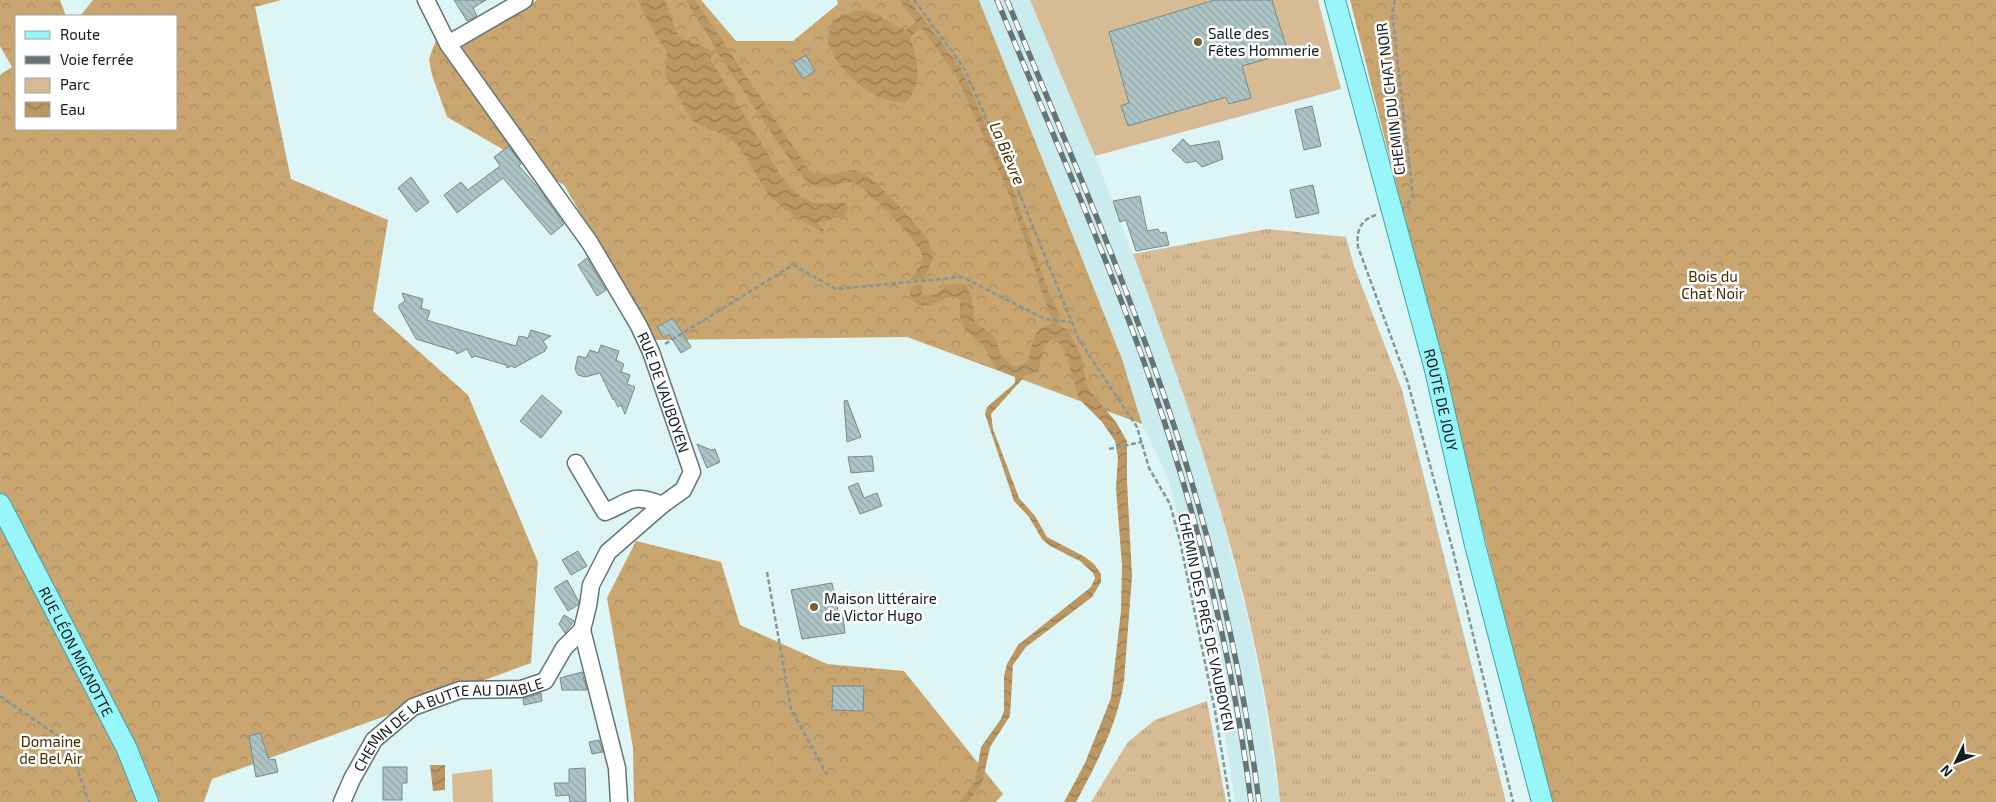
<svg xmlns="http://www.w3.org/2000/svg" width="1996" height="802" font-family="'Exo 2',sans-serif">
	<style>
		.built { fill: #cbecee }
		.grass { fill: url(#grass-tufts) }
		.forest { fill: url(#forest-crowns) }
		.park { fill: #d6bb94 }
		.water { fill: url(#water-waves) }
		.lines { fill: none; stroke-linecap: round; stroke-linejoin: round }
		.stream { stroke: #bb9763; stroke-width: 4.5 }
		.building { fill: url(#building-back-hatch); stroke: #758a8b }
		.minor-casing { stroke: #617576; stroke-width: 19 }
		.major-casing { stroke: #3da5aa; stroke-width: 22 }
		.path { stroke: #869697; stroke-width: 2.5; stroke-dasharray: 5 2.5; stroke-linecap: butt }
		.minor { stroke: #fff; stroke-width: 16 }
		.major { stroke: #98f5fa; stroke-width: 20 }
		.rail-casing { stroke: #667475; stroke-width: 5.5 }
		.rail { stroke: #fff; stroke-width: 4; stroke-dasharray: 11; stroke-linecap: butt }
		.poi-dot { fill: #7c5f33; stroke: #fff; stroke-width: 2 }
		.labels { text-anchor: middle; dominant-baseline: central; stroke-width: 5; stroke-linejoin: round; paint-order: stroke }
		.poi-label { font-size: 15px; fill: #131b1c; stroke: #fff; text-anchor: start }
		.street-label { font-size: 15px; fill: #131b1c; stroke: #fff }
		.park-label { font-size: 15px; fill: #452c00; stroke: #fff }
		.water-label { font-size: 16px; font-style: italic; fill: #442b00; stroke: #fff }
	</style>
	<defs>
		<pattern id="grass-tufts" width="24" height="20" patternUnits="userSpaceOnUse" patternTransform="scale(1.25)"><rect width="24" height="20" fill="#d6bb94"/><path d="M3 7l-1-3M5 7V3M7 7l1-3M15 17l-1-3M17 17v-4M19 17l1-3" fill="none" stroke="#b7a07f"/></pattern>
		<pattern id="forest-crowns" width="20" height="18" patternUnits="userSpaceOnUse" patternTransform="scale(1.25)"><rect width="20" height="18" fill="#c9a570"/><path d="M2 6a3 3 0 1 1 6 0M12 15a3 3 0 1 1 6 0" fill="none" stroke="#ac8d60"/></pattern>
		<pattern id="water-waves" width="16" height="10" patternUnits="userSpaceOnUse" patternTransform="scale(1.25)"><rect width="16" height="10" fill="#bb9763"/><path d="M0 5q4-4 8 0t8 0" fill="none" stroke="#977a51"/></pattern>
		<pattern id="building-back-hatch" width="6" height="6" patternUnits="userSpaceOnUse" patternTransform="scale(1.25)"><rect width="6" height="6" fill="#adc4c5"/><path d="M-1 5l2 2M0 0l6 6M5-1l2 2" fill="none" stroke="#94a8a9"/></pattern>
	</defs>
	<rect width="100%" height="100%" fill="#def5f6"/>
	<!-- built -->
	<polygon class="built" points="979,0 1030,0 1095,156 1173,360 1216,494 1249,624 1261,680 1280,802 1235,802 1223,722 1198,592 1168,478 1142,424 1122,359"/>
	<!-- grass -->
	<g class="grass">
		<path d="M1267,229L1346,237L1354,266L1402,390L1506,802H1280C1261,613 1199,431 1133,254Z"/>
		<polygon points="1207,701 1226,802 1091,802 1128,742 1155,720"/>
	</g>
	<!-- forest -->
	<g class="forest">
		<polygon points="0,0 60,0 66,16 16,16 16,129 176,129 176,16 80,16 93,0 281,0 255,7 291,179 388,220 373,311 468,395 538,562 531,663 212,779 204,802 0,802 0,75 12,67 0,46"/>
		<polygon points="537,0 701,0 736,41 793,41 838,4 837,0 979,0 1122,359 1142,424 907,337 654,340 564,185 447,117 432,75 429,59 437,37 461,43"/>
		<polygon points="1350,0 1996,0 1996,802 1551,802"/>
		<polygon points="636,541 721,562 740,625 827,664 904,671 1003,794 996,802 634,802 633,748 607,598"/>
	</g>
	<!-- park -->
	<g class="park">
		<polygon points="1030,0 1318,0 1341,89 1095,156"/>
		<polygon points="492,769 493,802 453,802 452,774"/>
	</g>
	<!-- water -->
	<g class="water">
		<path d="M638,0H665L675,29L681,39L699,44L711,52L716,49L686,0H695L809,170C825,182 839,168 857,171C873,174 915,223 926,237C930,244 932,252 933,259L924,279L910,280C916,272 925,262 921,252C918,241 865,187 854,182C827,183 822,197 800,175L717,52L711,56V60L781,176C802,202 810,207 844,202L849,208L844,216L817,223L825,231L824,233L797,218L770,197L738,145L727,136L695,123L684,108L678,93L665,76L667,52L657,38Z"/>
		<path d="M899,0H909L961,68L1011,184L1048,291L1060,315L1058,318L1050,315L1011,199L996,164L955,73L921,28L910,37C917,60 924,83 906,102C874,103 843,77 830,48C826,39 830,30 832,21C872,0 871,15 906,30L916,22Z"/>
		<path d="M961,284L966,285L972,299L975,322L995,337L1001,356L1013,366C1042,367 1020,332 1050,325L1051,322L1068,330L1081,356L1087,387L1116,422L1127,441V482L1132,576L1124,681C1118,723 1096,765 1076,802H1064L1085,763L1111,698L1121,611L1122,565L1116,488L1118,458L1115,441L1102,422L1079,399L1065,351L1058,340L1054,338L1045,345L1038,371L1025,376L991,414L993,429L1019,498L1035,516L1047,537L1085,557L1094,564L1101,574V582L1092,597L1026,647L1013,665L1010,716L990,747L982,784L968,802H959L975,782L981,747L1001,719L1004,711V676L1007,664L1018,645L1091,587L1095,578L1093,573L1080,561L1050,546L1042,539L1029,517L1014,501L985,414L987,407L1015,383V377L996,369L983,345L965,330L960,317V297C944,291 921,322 910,294L911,287L921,286L922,294C932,299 939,292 947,285Z"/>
		<polygon points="430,765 445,765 445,790 433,791"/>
	</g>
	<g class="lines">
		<!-- stream -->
		<polyline class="stream" points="1053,311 1056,328"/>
	</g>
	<!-- building -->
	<g class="building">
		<polygon points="454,0 486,0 473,8 477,16 467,21"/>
		<polygon points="1215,0 1272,0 1288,53 1242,66 1251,98 1229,104 1226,97 1128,126 1121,106 1129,103 1109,32"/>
		<polygon points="806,55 815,71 803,79 793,63"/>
		<polygon points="1312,106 1321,146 1304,150 1295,110"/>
		<polygon points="1183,139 1190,146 1219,141 1223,159 1202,167 1196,161 1186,163 1172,150"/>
		<polygon points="509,146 521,164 519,166 540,190 564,224 551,235 503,178 457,213 444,195 461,182 468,190 500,166 494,157"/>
		<polygon points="411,177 429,202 416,212 398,188"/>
		<polygon points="1313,185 1319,213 1296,218 1290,190"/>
		<polygon points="1140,196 1147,231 1158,229 1160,233 1166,232 1169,245 1136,251 1126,220 1120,222 1113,201"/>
		<polygon points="587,258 606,290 597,296 578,265"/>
		<polygon points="402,293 423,299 421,308 430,311 427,320 436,323 516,346 519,336 528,338 531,330 551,336 543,341 547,347 545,351 514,368 512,366 507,368 506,365 475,356 472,358 467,349 457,354 455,351 416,339 399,308 399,305 405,301"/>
		<polygon points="673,318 691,347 681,353 669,334 664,338 657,327"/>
		<polygon points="601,345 619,351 616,360 624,364 621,372 630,375 627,384 635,387 625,414 621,405 618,407 614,399 613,400 600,373 585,377 578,375 575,369 578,356 586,358 590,350 598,353"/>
		<polygon points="542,395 562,412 541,438 520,421"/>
		<polygon points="847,400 861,437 847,442 844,401"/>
		<polygon points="697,444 711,450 715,449 720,462 707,468"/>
		<polygon points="872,456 874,471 851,473 848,457"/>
		<polygon points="858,483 864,498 877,493 882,506 860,514 848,487"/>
		<polygon points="578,551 587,566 571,575 562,560"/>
		<polygon points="567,580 579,602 578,605 568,611 554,588"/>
		<polygon points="832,583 839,616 843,615 845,633 802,639 791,590"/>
		<polygon points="564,615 574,621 565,633 559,624"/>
		<polygon points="582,672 587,690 562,690 560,678"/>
		<polygon points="833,686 864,686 863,711 832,710"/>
		<polygon points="541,693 542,701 524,705 523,699"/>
		<polygon points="260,733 269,760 275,759 278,772 256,777 249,736"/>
		<polygon points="599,740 603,752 592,754 589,742"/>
		<polygon points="383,767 407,767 407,783 402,783 402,800 383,800"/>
		<polygon points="585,768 586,802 570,802 569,795 556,796 554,783 569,783 569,769"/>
	</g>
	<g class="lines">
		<!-- minor casing -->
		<g class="minor-casing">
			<g id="minor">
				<path id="s1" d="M426,0L448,44L590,243L639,326L651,352L692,472L683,490L662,505L608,552L591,585L588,606L582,630L617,768L619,802"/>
				<polyline points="448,44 524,0"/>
				<path d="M576,463L605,512C631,502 631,492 662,505"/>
				<path id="s2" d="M342,802L352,779L374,740L413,707L460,690L521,689L545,681L564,648L582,630"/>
			</g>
		</g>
		<!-- major casing -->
		<g class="major-casing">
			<g id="major">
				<path id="s3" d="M1335,0L1435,370L1475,545L1542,802"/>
				<path id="s4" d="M0,504L127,749L148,802"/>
			</g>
		</g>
		<!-- path -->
		<g class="path">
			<polyline points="914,0 964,68 1018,190 1079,340 1137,427 1149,468 1170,504 1180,541 1215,711 1230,802"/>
			<polyline points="1395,0 1392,13 1413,196 1407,205"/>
			<path d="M1376,215C1360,220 1356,231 1358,247L1408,383L1453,551L1513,802"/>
			<polyline points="665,344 793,265 836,289 962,277 1045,319 1071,322"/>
			<polyline points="1109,449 1142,442"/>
			<polyline points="767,572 791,709 827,775"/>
			<polyline points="0,696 68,743 89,802"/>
		</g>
		<!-- minor -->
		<use href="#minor" class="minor"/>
		<!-- major -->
		<use href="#major" class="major"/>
		<!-- rail casing -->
		<g class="rail-casing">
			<g id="rail">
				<path d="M997,0C1049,127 1106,252 1151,382C1198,518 1233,659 1251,802"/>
				<path d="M1007,0C1058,125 1113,250 1158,378C1206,515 1241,658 1259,802"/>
			</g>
		</g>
		<!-- rail -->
		<use href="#rail" class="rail"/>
	</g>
	<!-- markers -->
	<g class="poi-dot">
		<circle cx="1198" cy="42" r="5"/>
		<circle cx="814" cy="607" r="5"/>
	</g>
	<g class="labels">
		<!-- poi labels -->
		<g class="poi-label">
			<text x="1208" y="33">Salle des<tspan x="1208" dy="17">Fêtes Hommerie</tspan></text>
			<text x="824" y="598">Maison littéraire<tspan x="824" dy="17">de Victor Hugo</tspan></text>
		</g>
		<!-- street labels -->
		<g class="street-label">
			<text transform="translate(1390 99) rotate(-97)">CHEMIN DU CHAT NOIR</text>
			<text stroke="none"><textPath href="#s1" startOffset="461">RUE DE VAUBOYEN</textPath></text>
			<text stroke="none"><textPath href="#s3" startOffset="414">ROUTE DE JOUY</textPath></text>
			<text transform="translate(1207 622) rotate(78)">CHEMIN DES PRÉS DE VAUBOYEN</text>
			<text stroke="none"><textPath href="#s4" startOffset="166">RUE LÉON MIGNOTTE</textPath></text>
			<text stroke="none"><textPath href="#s2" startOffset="145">CHEMIN DE LA BUTTE AU DIABLE</textPath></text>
		</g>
		<!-- park labels -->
		<g class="park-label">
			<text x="1713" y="276">Bois du<tspan x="1713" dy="17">Chat Noir</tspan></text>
			<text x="51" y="741">Domaine<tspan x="51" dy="17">de Bel Air</tspan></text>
		</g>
		<!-- water labels -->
		<g class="water-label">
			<text transform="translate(1008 153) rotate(67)">La Bièvre</text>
		</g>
	</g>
	<!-- legend -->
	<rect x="15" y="15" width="162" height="115" fill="#ffffff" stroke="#a1a4a4"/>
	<rect x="25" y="31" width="25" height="8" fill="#98f5fa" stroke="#a1a4a4"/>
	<text x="60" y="40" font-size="15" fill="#131b1c">Route</text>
	<rect x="25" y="56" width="25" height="8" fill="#667475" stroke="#a1a4a4"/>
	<text x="60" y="65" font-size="15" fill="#131b1c">Voie ferrée</text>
	<rect x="25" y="78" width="25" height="15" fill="#d6bb94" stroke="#a1a4a4"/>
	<text x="60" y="90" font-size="15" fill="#131b1c">Parc</text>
	<rect x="25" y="102" width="25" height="15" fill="url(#water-waves)" stroke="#a1a4a4"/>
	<text x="60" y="115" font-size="15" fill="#131b1c">Eau</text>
	<!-- north arrow -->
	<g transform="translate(1956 762) rotate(227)" stroke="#ffffff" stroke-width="4" paint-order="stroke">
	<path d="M0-4L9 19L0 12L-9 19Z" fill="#131b1c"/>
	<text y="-8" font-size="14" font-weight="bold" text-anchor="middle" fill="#131b1c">N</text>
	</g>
</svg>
